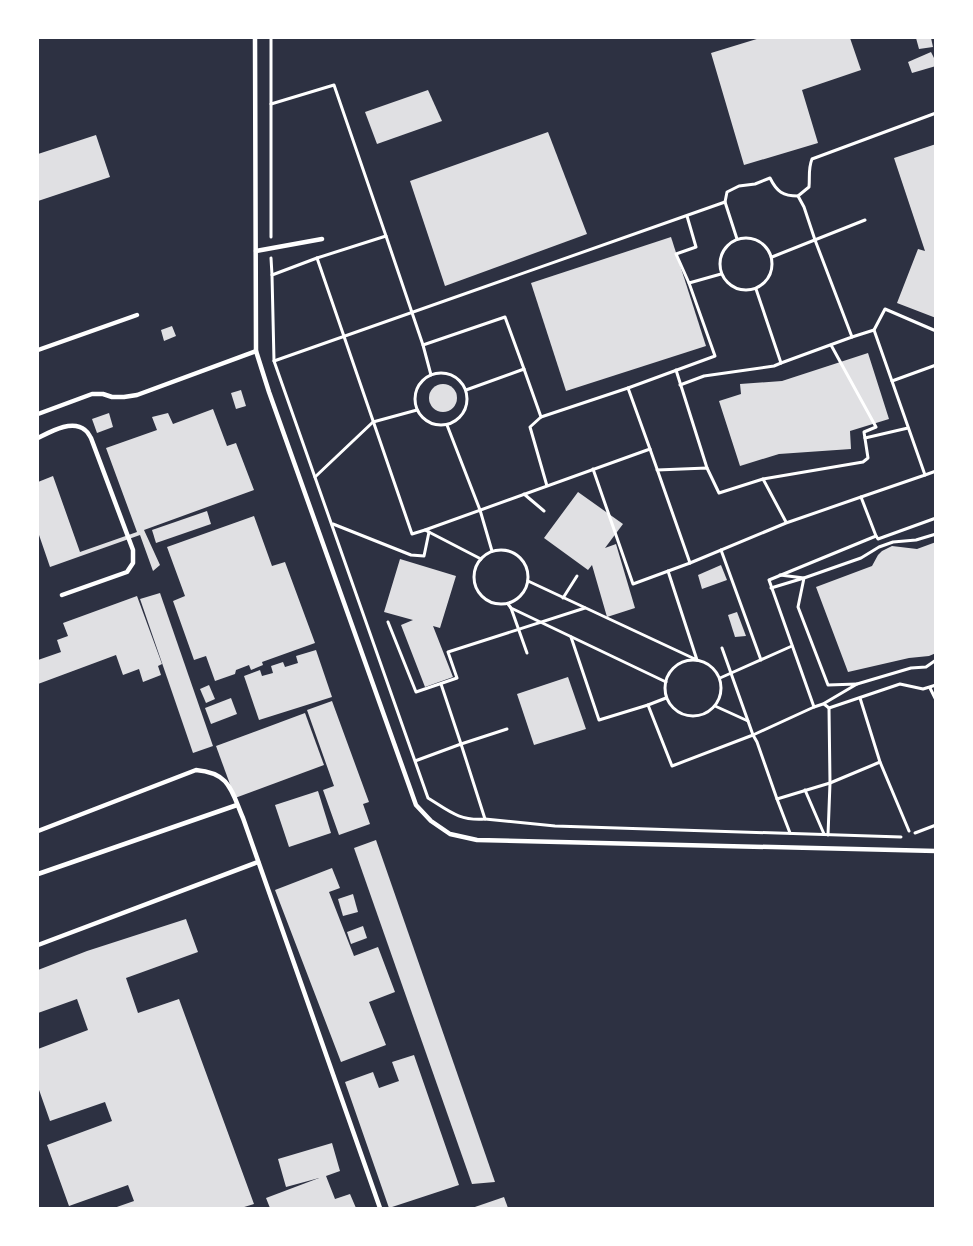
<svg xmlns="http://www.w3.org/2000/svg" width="973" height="1246" font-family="Helvetica,sans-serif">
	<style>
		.building { fill: #e0e0e3 }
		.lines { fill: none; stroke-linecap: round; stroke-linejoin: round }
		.path { stroke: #fff; stroke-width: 3 }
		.service { stroke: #fff; stroke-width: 4.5 }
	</style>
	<rect width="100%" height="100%" fill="#2d3142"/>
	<!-- building -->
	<g class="building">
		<polygon points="760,38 850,38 861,70 802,90 818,143 744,165 711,53"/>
		<polygon points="916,38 931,38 933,47 919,49"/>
		<polygon points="931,52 936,62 936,66 912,73 908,62"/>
		<polygon points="428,90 442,121 377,144 365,112"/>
		<polygon points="548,132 587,234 445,286 410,181"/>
		<polygon points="96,135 110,177 38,201 38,154"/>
		<polygon points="936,144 936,318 897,303 918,249 925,251 894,158"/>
		<polygon points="671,237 706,346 566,391 531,283"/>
		<polygon points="172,326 176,336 164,341 161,330"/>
		<polygon points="868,353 889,419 850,431 851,449 779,454 740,466 719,401 741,394 740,384 782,381"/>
		<circle cx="443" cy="398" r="14"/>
		<polygon points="241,390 246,406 236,409 231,393"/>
		<polygon points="213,409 227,446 236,443 254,490 144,530 160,565 153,571 140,535 50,567 38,532 38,482 53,476 80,552 137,532 106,448 157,430 152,417 168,413 173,424"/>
		<polygon points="109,413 113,427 97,433 92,419"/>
		<polygon points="578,492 623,524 605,548 616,544 635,608 607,617 592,565 588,570 544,538"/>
		<polygon points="207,511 211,524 156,543 152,530"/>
		<polygon points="254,516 272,566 285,562 315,643 262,662 263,665 251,670 249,665 236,670 235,674 215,681 206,656 194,660 173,601 185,596 167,547"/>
		<polygon points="936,542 936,653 929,656 909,658 848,672 816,587 872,566 878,555 882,551 892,546 917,549"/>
		<polygon points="400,559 456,576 440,628 433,626 453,677 425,687 401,625 413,620 384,612"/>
		<polygon points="721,565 727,580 702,589 698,575"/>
		<polygon points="160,593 213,746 193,753 140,599"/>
		<polygon points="137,596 162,664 158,666 161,675 143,682 139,669 123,675 116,655 38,684 38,660 61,652 57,640 68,636 63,623"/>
		<polygon points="737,612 746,636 735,637 728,615"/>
		<polygon points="316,650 332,697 259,720 244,676 260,670 262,676 273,673 271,666 283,662 285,667 298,663 296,656"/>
		<polygon points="568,677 586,729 534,745 517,694"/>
		<polygon points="209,685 215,699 206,703 200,689"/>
		<polygon points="231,698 237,714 211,724 205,708"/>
		<polygon points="332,701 369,802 363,804 370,824 339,835 323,790 334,786 307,710"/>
		<polygon points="305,713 324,765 235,798 216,746"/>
		<polygon points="318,791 331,833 289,847 275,805"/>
		<polygon points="376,840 495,1182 472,1184 354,848"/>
		<polygon points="332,868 340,888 329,892 354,956 378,947 395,992 369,1002 386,1045 341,1062 275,890"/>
		<polygon points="353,894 358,912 343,916 338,899"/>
		<polygon points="186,919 198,952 126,978 138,1013 179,999 254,1204 241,1208 114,1208 134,1201 128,1185 69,1206 47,1145 112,1121 105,1102 50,1121 38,1087 38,1049 88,1030 77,999 38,1013 38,970 87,951"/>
		<polygon points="363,926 367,938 351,944 347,932"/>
		<polygon points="414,1055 459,1185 389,1208 345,1082 373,1072 379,1088 399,1081 392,1062"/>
		<polygon points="332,1143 340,1171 326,1176 335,1199 350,1194 356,1208 270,1208 266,1198 319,1178 286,1187 278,1159"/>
		<polygon points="504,1197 508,1208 472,1208"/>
	</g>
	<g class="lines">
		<!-- path -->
		<g class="path">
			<polyline points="271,38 271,237"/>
			<polyline points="271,104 334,85 386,236"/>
			<path d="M798,196L809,187C810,176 808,169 812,159L936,113"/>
			<polyline points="687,216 696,247 676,254 689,283 721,274"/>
			<circle cx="746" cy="264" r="26"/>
			<path d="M737,239L725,202L727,192L739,186L755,184L770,178C777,192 783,196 798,196L804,207L815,240L852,337L781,363"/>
			<polyline points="772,257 865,220"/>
			<polyline points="271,258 272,275"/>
			<path d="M317,258L412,534L425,530C500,503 575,476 650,449L628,388L541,417L530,427L547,486"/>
			<polyline points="874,330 885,309 936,331"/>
			<polyline points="852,337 874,330 925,475 861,497"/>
			<polyline points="423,345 431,375"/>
			<polyline points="274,361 725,202"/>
			<polyline points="676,370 707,468"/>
			<circle cx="441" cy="399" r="26"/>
			<polyline points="892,381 936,365"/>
			<polyline points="680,385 704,376 774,366 781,363 756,289"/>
			<polyline points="628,388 715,356 689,283"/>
			<polyline points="466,390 524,369 541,417"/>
			<polyline points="447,425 480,510 492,551"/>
			<polyline points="865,438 908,428"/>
			<polyline points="593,469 633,584 690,563 650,449"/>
			<polyline points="657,470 707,468 719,493 763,479 786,522"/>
			<polyline points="925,475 936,471"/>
			<polyline points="315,477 373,422 417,410"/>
			<polyline points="763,479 863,462 868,458 864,432 876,427 831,345"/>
			<polyline points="524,494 544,511"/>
			<polyline points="333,524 411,555 424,556 429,532"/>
			<polyline points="425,530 481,559"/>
			<polyline points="876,536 878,539 936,518"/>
			<circle cx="501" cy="577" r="27"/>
			<polyline points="721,550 761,660"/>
			<polyline points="690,563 786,523 861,497 876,536 769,580 814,707 823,704 857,684 828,685 798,607 804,578 861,558 879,547 893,542 916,540 936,534"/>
			<polyline points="528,581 697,660 668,571"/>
			<polyline points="771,588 804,578 780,575"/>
			<polyline points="563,598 577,576"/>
			<polyline points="508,604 511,608 666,682"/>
			<polyline points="511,608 527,653"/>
			<polyline points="388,622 416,692 457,678 448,652 585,608"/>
			<polyline points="571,637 599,720 648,705 672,766 753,735 722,648"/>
			<circle cx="693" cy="688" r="28"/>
			<polyline points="720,678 792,646"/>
			<polyline points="441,684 461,744 507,729"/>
			<polyline points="857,684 911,668 926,667 936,660"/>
			<polyline points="930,688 936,700"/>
			<polyline points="860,698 880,762 909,831"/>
			<polyline points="824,704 829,708 900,684 923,689 936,685"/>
			<polyline points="648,705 666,698"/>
			<polyline points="715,706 748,721"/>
			<polyline points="814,707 753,735 757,742 777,799 830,783 880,762"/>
			<path d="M415,761L461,744L485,819C459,821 449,811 428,798L274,361L272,275L317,258L386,236L423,345L505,317L524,369"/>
			<polyline points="805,790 824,834"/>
			<polyline points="777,799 790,833"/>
			<polyline points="485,819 555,826 901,837"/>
			<polyline points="915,833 936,825"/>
			<polyline points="828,835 830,783 829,708"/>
		</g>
		<!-- service -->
		<g class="service">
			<polyline points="255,38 256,351 269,392 416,805 431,821 450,834 477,840 936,851"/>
			<polyline points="256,251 322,239"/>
			<polyline points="38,350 137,315"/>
			<polyline points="38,414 92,394 103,394 112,397 124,397 137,395 256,351"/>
			<path d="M38,438C50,432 72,419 85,430C88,432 89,435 91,438L133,550V563L127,572L62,595"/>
			<path d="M38,831L196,770C230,773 231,790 243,818L380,1208"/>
			<polyline points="38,874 237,805"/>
			<polyline points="38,945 258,862"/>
		</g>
	</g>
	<!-- border -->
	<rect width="973" height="1246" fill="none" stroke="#ffffff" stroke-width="78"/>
</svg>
